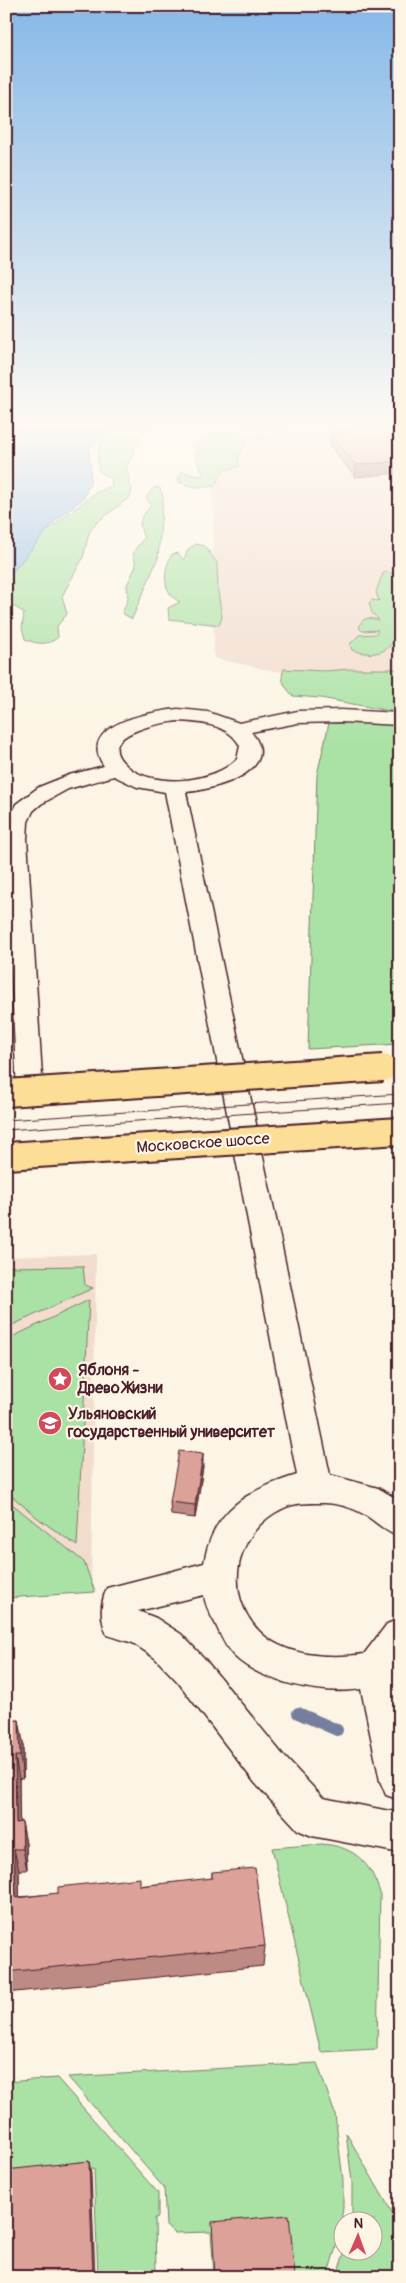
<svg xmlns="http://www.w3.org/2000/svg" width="406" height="2283" font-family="Pangolin,sans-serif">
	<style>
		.built { fill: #f2dcce }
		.green { fill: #aae2a5; stroke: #7a8068 }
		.water { fill: #91beeb; stroke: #757e9e }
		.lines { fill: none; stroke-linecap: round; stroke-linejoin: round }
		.stream { stroke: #757e9e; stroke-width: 12 }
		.minor-casing { stroke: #4a1f2b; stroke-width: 3 }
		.minor { fill: #fcf5e5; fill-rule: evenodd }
		.tram { stroke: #4a1f2b; stroke-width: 1 }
		.major-bridge-casing { stroke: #4a1f2b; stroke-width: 30; stroke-linecap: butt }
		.major-bridge { stroke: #fcde96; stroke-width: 26 }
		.wall { fill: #bd8b84; stroke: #4a1f2b }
		.shaded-wall { fill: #9a716c; stroke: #4a1f2b }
		.building { fill: #dca29a; stroke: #4a1f2b }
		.labels { text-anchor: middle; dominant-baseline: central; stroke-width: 4.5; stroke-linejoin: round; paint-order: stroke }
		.street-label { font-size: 16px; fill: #4a1f2b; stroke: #fcf5e5 }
		.poi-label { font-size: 16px; font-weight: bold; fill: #4a1f2b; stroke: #fcf5e5; text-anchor: start }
	</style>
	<rect width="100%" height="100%" fill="#fcf5e5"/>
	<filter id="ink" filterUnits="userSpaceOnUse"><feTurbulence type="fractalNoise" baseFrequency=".02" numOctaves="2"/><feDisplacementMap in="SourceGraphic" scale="10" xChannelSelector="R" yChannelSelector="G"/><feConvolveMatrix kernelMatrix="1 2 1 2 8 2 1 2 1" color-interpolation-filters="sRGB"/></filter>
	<g filter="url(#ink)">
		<!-- built -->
		<g class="built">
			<polygon points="221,425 400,425 400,673 375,678 273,671 214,658 212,461"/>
			<polygon points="96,1254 91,1588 6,1591 6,1257"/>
		</g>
		<!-- green -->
		<g class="green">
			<path d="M120,425H151C134,434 137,452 126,466L132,491L130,497L95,524L89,533L83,558L62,596L67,614L57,626L58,637C49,646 35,644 25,639L22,628L24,613L15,607L6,605V563L95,493L112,486L111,479L99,471C96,446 100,440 120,425Z"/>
			<path d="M277,425H287L288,432C277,440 263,439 250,438L246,434L249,428Z"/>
			<path d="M230,432L241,434L246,441L238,459L239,466L222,471L216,485C207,489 187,487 178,481L180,473L183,471L197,476L204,475C199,465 193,456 196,444L211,434Z"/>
			<path d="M155,487L160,488L163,497L158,558L132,619L122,613L128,599L127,585L136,566L133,552L144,538C137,519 140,520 151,505L146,497Z"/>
			<path d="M196,544L205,546L217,563L218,591L222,618L219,625L169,619L168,608L180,602C161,592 163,570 172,554L178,553L184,560L188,549Z"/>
			<path d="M386,572L400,575C400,616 406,667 352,650L350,644L359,635L376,634L378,630L362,631L359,628L362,621L368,618L379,620L372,613L369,603L372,600L379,601L376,592L383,573Z"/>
			<path d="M284,669L325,671L350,669H400V713L321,698L293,696C286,688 279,680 284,669Z"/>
			<polygon points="364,722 400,723 400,1044 308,1049 317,775 329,723"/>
			<polygon points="83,1266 85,1285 93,1288 6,1328 6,1267"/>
			<polygon points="89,1300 77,1546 39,1519 6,1491 6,1340"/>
			<polygon points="6,1499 84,1562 95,1592 6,1598"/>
			<path d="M322,1844C354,1846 371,1863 380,1893L377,2049L321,2052L272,1848Z"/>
			<polygon points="317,2063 335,2114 343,2180 343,2208 339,2237 327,2277 214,2277 211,2232 175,2233 166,2226 164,2188 68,2077"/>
			<polygon points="57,2078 158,2193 158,2217 155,2218 156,2277 98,2277 94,2168 8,2176 6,2184 6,2082"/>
			<polygon points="346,2133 400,2226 400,2277 336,2277 345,2251 374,2250 374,2220 352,2220 352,2182"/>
		</g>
		<!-- water -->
		<polygon class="water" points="6,425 116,425 89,448 91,480 84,498 54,522 6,580"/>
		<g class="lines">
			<!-- stream -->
			<polyline class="stream" points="298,1713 337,1730"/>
			<!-- minor casing -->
			<g class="minor-casing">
				<path id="minor" d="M178,709L208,712L239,723L298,711L341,710L400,713V725L341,722L298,723L251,732C285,771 213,790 186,792L330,1475L378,1488L400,1501V1537C388,1533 381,1526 371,1519C358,1509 341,1504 325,1503C312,1503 296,1502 284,1508C235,1530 222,1593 259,1631C284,1657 331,1659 364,1654L387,1624L400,1619V1666L395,1673L400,1695V1800L386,1795L380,1781L361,1689C323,1695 262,1683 234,1656C225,1647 220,1634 215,1623C210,1614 205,1605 204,1595L138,1611L156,1618L181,1634L204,1658L283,1755L323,1798L400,1813V1853L312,1836L298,1830L255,1783L178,1682L155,1658L133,1643L107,1635C100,1619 100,1603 107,1588L204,1563C213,1509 248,1490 297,1475L165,792L137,787L114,776L68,789L41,804L33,811L28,822L27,839L43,1092L39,1098L30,1101L21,1098L17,1092L6,864L7,822L16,804L39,787L69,775L104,766C75,724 151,712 178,709ZM178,721C200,722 229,724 240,746L237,759C214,783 153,789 127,766C91,735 159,723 178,721Z"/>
			</g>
			<!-- minor -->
			<use href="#minor" class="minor"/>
			<!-- tram -->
			<g class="tram">
				<polyline points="6,1120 400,1094"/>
				<polyline points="6,1130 400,1103"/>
			</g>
			<!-- major-bridge casing -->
			<g class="major-bridge-casing">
				<g id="major-bridge">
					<polyline points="6,1093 383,1068"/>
					<polyline points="6,1156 400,1131"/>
				</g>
			</g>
			<!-- major-bridge -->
			<use href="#major-bridge" class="major-bridge"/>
		</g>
		<!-- wall -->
		<g class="wall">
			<polygon points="332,425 400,425 355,477 330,446 330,434 339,433"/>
			<polygon points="203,1467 195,1518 171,1515 170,1502"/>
			<polygon points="19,1720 23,1743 23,1778 19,1779 19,1822 22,1822 26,1844 27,1870 19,1870 19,1897 212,1879 212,1872 265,1946 263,1966 6,1993 6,1721"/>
		</g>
		<!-- shaded-wall -->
		<g class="shaded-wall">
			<polygon points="400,461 400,473 355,477 356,465"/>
			<polygon points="203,1454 203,1467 195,1518 195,1505"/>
			<polygon points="19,1720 23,1743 23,1778 20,1756"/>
			<polygon points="15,1756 19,1779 20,1844 16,1823"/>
			<polygon points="22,1822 26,1844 27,1870 23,1849"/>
			<polygon points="14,1849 19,1870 20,1919 16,1898"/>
			<polygon points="89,2161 91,2173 95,2277 93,2277"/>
		</g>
		<!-- building -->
		<g class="building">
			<polygon points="342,425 400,425 400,461 356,465 330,434 349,432"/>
			<polygon points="179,1451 203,1454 195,1505 170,1502"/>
			<polygon points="19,1720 20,1756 15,1756 16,1823 22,1822 23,1849 14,1849 16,1898 58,1893 58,1887 140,1878 140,1886 212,1878 212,1872 255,1868 265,1946 6,1972 6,1721"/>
			<polygon points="89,2161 93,2277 6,2277 6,2170"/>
			<polygon points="289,2215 295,2276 281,2277 215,2277 212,2222"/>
		</g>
	</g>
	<!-- sky -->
	<linearGradient id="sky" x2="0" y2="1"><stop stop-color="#85b8e9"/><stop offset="0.57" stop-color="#fefaf3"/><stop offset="1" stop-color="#fefaf3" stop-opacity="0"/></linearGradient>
	<rect width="406" height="744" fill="url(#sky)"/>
	<!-- icons -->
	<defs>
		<g id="sight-disc" transform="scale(1.25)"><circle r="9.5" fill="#d1495b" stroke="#fcf5e5"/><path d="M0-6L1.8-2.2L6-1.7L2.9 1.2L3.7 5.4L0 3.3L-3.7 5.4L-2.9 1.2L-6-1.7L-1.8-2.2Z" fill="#fff"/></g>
		<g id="university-disc" transform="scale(1.25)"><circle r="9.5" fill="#d1495b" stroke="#fcf5e5"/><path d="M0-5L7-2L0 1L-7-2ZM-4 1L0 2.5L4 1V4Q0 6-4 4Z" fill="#fff"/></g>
	</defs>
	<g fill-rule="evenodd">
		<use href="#sight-disc" x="60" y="1379"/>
		<use href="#university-disc" x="50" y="1423"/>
	</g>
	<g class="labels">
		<!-- street labels -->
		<g class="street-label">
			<text transform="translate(203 1143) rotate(-4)">Московское шоссе</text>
		</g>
		<!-- poi labels -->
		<g class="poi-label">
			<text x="78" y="1370">Яблоня -<tspan x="78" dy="18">Древо Жизни</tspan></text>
			<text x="68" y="1414">Ульяновский<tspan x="68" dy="18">государственный университет</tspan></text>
		</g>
	</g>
	<!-- margin -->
	<rect width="406" height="2283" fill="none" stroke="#fcf5e5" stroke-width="25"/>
	<rect x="12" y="12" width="381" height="2258" fill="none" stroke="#4a1f2b" stroke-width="2" filter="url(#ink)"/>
	<!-- north arrow -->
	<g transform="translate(358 2236) rotate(2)"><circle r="24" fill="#fcf5e5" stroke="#b59f9b"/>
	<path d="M0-4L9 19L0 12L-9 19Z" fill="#d1495b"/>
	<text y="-8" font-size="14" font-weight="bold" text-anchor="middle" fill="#4a1f2b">N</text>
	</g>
</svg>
